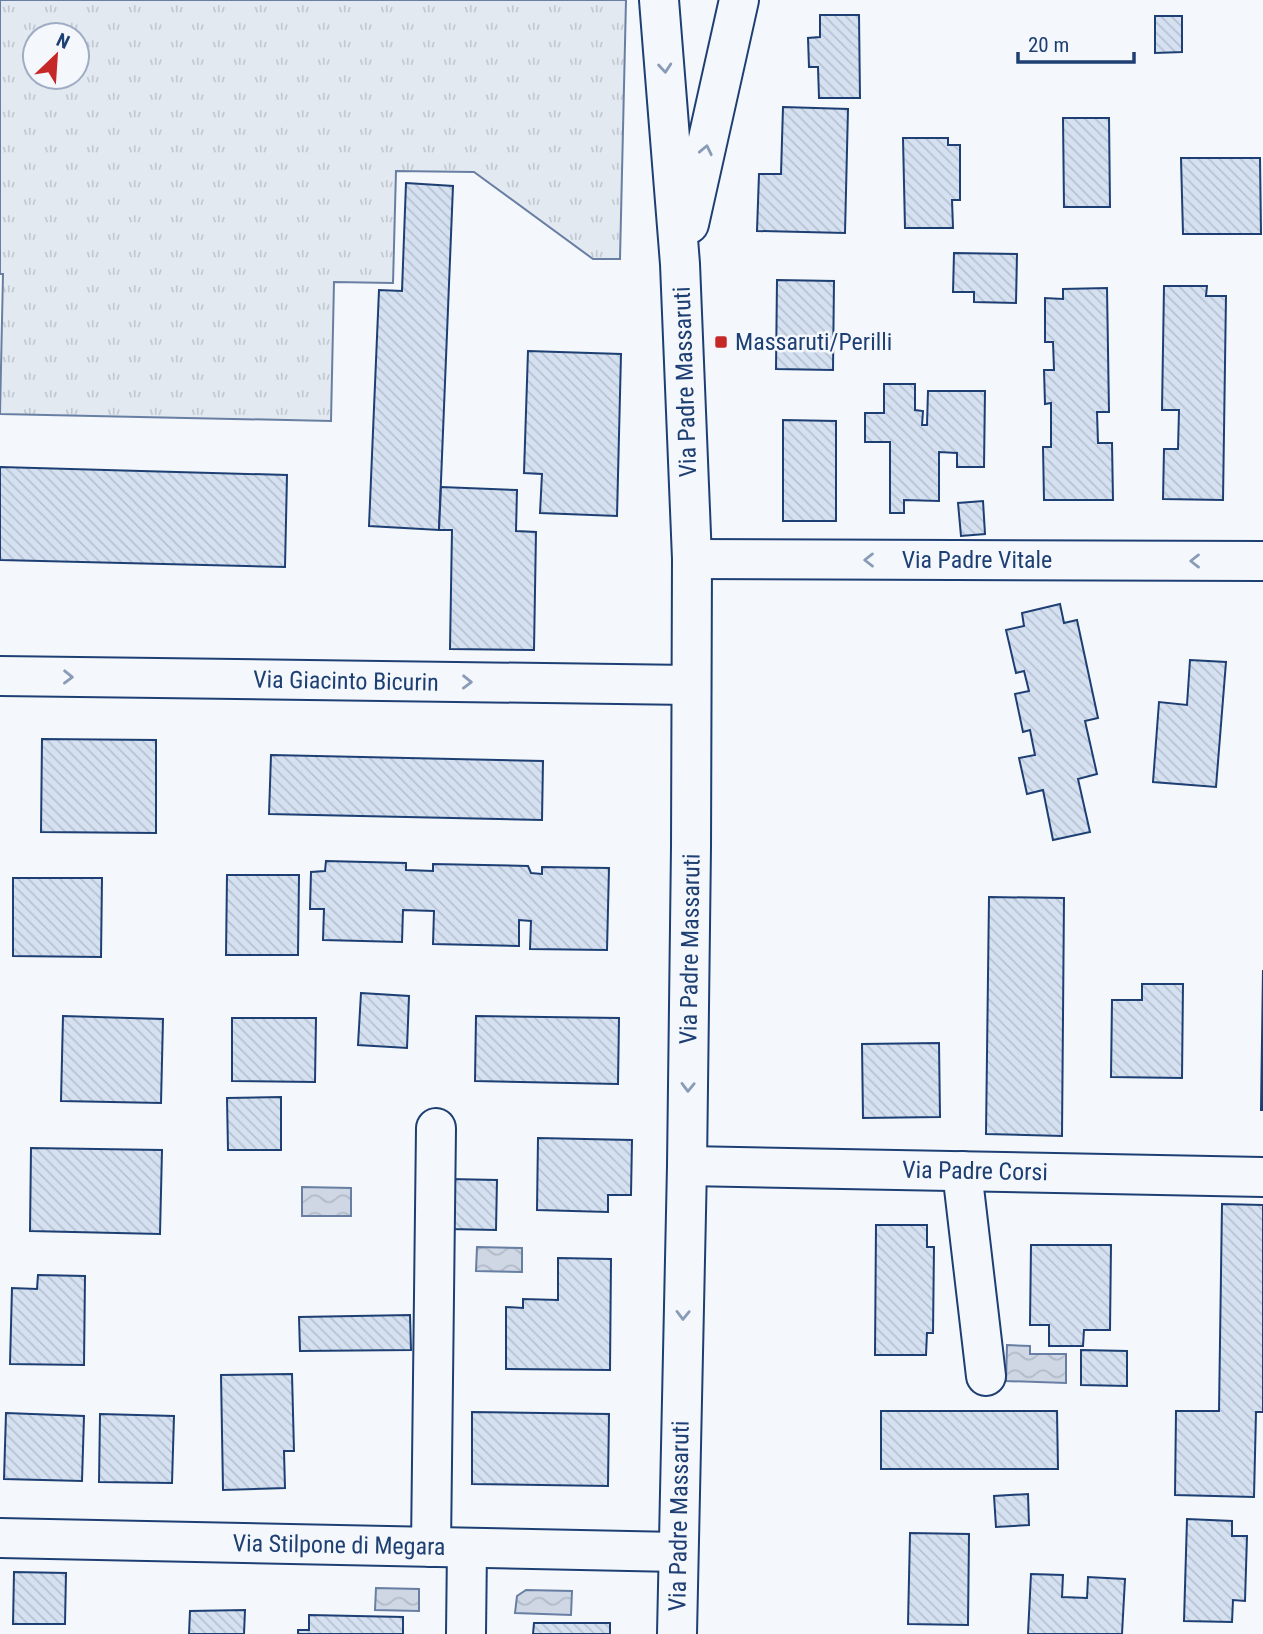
<svg xmlns="http://www.w3.org/2000/svg" width="1263" height="1634" font-family="'Roboto Condensed',sans-serif">
	<style>
		.grass { fill: url(#grass-tufts); stroke: #687fa3; stroke-width: 2; fill-rule: evenodd }
		.water { fill: url(#water-waves); stroke: #687fa3; stroke-width: 2 }
		.building { fill: url(#building-back-hatch); stroke: #1d3f73; stroke-width: 2 }
		.lines { fill: none; stroke-linecap: round; stroke-linejoin: round }
		.minor-casing { stroke: #1d3f73; stroke-width: 42 }
		.minor { stroke: #f4f7fb; stroke-width: 38 }
		.oneway { stroke: #889bb7 }
		.poi-dot { fill: #c62828; stroke: #f4f7fb; stroke-width: 2.5 }
		.labels { text-anchor: middle; dominant-baseline: central; stroke-width: 5; stroke-linejoin: round; paint-order: stroke }
		.poi-label { font-size: 24px; fill: #1d3f73; stroke: #f4f7fb; text-anchor: start }
		.street-label { font-size: 24px; fill: #1d3f73; stroke: #f4f7fb }
	</style>
	<defs>
		<pattern id="grass-tufts" width="24" height="20" patternUnits="userSpaceOnUse" patternTransform="scale(1.75)"><rect width="24" height="20" fill="#e3e9f0"/><path d="M3 7l-1-3M5 7V3M7 7l1-3M15 17l-1-3M17 17v-4M19 17l1-3" fill="none" stroke="#c2c9d1"/></pattern>
		<pattern id="water-waves" width="16" height="10" patternUnits="userSpaceOnUse" patternTransform="scale(1.75)"><rect width="16" height="10" fill="#cfd7e4"/><path d="M0 5q4-4 8 0t8 0" fill="none" stroke="#b1bac7"/></pattern>
		<pattern id="building-back-hatch" width="6" height="6" patternUnits="userSpaceOnUse" patternTransform="scale(1.75)"><rect width="6" height="6" fill="#d5e0f0"/><path d="M-1 5l2 2M0 0l6 6M5-1l2 2" fill="none" stroke="#b6c1d1"/></pattern>
	</defs>
	<rect width="100%" height="100%" fill="#f4f7fb"/>
	<!-- grass -->
	<path class="grass" d="M0,0H626L620,259H593L474,172L396,171L393,283L334,282L331,421L0,414L3,274H0ZM35,35H77V77H35Z"/>
	<!-- water -->
	<g class="water">
		<polygon points="302,1187 351,1188 351,1216 302,1216"/>
		<polygon points="477,1247 522,1248 522,1272 476,1271"/>
		<polygon points="1007,1345 1030,1346 1030,1354 1066,1354 1066,1383 1006,1381"/>
		<polygon points="376,1588 419,1589 419,1611 375,1610"/>
		<polygon points="526,1590 572,1591 571,1615 515,1613 517,1596"/>
	</g>
	<!-- building -->
	<g class="building">
		<polygon points="820,15 859,15 860,98 819,98 818,67 809,67 808,38 820,37"/>
		<polygon points="1155,16 1182,16 1182,52 1155,53"/>
		<polygon points="783,107 848,109 845,233 757,231 759,174 781,174"/>
		<polygon points="1063,118 1109,118 1110,207 1064,207"/>
		<polygon points="903,138 948,138 948,145 960,145 960,200 952,200 953,228 905,228"/>
		<polygon points="1181,158 1260,158 1261,234 1183,234"/>
		<polygon points="406,183 453,186 439,530 369,526 379,290 402,291"/>
		<polygon points="954,253 1017,254 1016,303 974,302 974,292 953,292"/>
		<polygon points="777,280 834,281 833,370 776,369"/>
		<polygon points="1164,286 1207,286 1206,296 1226,296 1223,500 1163,499 1164,449 1178,449 1179,410 1162,410"/>
		<polygon points="1107,288 1109,412 1097,412 1098,443 1112,443 1113,500 1044,500 1043,447 1051,447 1051,403 1045,404 1044,370 1054,370 1053,342 1045,342 1045,298 1063,299 1063,289"/>
		<polygon points="528,351 621,354 617,516 540,513 542,474 524,473"/>
		<polygon points="884,384 915,384 915,410 923,411 922,425 927,425 928,391 985,391 984,467 957,467 957,453 939,452 939,501 904,500 904,513 890,513 890,442 865,442 865,413 884,413"/>
		<polygon points="783,420 836,421 836,521 783,521"/>
		<polygon points="0,467 287,475 285,567 0,560"/>
		<polygon points="441,487 517,490 516,531 536,532 534,650 450,649 452,530 439,530"/>
		<polygon points="983,501 985,534 961,536 958,503"/>
		<polygon points="1060,604 1064,623 1077,620 1098,718 1085,721 1097,774 1078,779 1090,832 1053,840 1043,790 1027,794 1019,758 1035,755 1030,730 1023,732 1015,694 1029,691 1024,671 1016,673 1006,630 1024,626 1022,613"/>
		<polygon points="1190,660 1226,662 1216,787 1153,782 1159,702 1187,705"/>
		<polygon points="42,739 156,740 156,833 41,832"/>
		<polygon points="271,755 543,761 542,820 269,814"/>
		<polygon points="326,861 406,863 406,870 433,871 433,864 528,866 531,873 542,874 542,867 609,868 607,950 530,949 531,921 519,920 519,946 433,944 434,911 403,910 402,942 323,940 324,909 310,909 311,872 325,871"/>
		<polygon points="227,875 299,875 298,955 226,955"/>
		<polygon points="13,878 102,878 101,957 13,956"/>
		<polygon points="989,897 1064,898 1062,1136 986,1134"/>
		<polygon points="1263,970 1263,1110 1261,1110"/>
		<polygon points="1142,984 1183,984 1182,1078 1111,1077 1112,1000 1142,1000"/>
		<polygon points="361,993 409,996 407,1048 358,1045"/>
		<polygon points="63,1016 163,1019 161,1103 61,1101"/>
		<polygon points="476,1016 619,1018 618,1084 475,1081"/>
		<polygon points="232,1018 316,1018 315,1082 232,1081"/>
		<polygon points="939,1043 940,1117 863,1118 862,1044"/>
		<polygon points="281,1097 281,1150 228,1150 227,1098"/>
		<polygon points="538,1138 632,1140 631,1195 608,1195 608,1212 537,1210"/>
		<polygon points="31,1148 162,1150 160,1234 30,1231"/>
		<polygon points="449,1179 497,1180 496,1230 448,1229"/>
		<polygon points="1222,1204 1263,1205 1263,1412 1256,1412 1254,1497 1175,1495 1176,1411 1219,1411"/>
		<polygon points="876,1225 927,1225 927,1247 934,1247 933,1333 927,1333 926,1355 875,1355"/>
		<polygon points="1031,1245 1111,1245 1110,1330 1084,1330 1083,1346 1049,1346 1049,1325 1030,1325"/>
		<polygon points="558,1258 611,1259 610,1370 506,1369 506,1307 523,1308 523,1299 558,1300"/>
		<polygon points="38,1275 85,1276 84,1365 10,1364 12,1288 37,1289"/>
		<polygon points="410,1315 411,1350 300,1351 299,1317"/>
		<polygon points="1081,1350 1127,1351 1127,1386 1081,1385"/>
		<polygon points="292,1374 294,1451 284,1451 285,1488 223,1490 221,1375"/>
		<polygon points="881,1411 1057,1411 1058,1469 881,1469"/>
		<polygon points="472,1412 609,1414 608,1486 472,1484"/>
		<polygon points="6,1413 84,1416 82,1481 4,1479"/>
		<polygon points="100,1414 174,1416 172,1483 99,1482"/>
		<polygon points="1028,1494 1029,1525 996,1527 994,1496"/>
		<polygon points="1187,1519 1232,1521 1232,1536 1247,1536 1245,1601 1233,1600 1232,1622 1184,1621"/>
		<polygon points="910,1533 969,1534 968,1625 908,1624"/>
		<polygon points="14,1572 66,1573 65,1624 13,1624"/>
		<polygon points="1031,1574 1063,1575 1062,1597 1087,1598 1088,1577 1125,1579 1122,1634 1028,1634"/>
		<polygon points="245,1610 244,1634 189,1634 190,1611"/>
		<polygon points="309,1615 403,1617 403,1634 298,1634 298,1630 309,1630"/>
		<polygon points="534,1623 610,1623 610,1634 533,1634"/>
	</g>
	<g class="lines">
		<!-- minor casing -->
		<g class="minor-casing">
			<g id="minor">
				<polyline points="659,0 680,264 692,559 691,847 687,1166 677,1634"/>
				<polyline points="689,224 739,0"/>
				<polyline points="692,559 1263,561"/>
				<polyline points="0,676 691,685"/>
				<polyline points="687,1166 1263,1177"/>
				<polyline points="962,1171 986,1376"/>
				<polyline points="0,1538 677,1552"/>
				<polyline points="431,1547 436,1128"/>
				<polyline points="466,1634 467,1548"/>
			</g>
		</g>
		<!-- minor -->
		<use href="#minor" class="minor"/>
	</g>
	<!-- one-way arrows -->
	<defs><path id="oneway-chevron" d="M-2-3.5L2.5 0L-2 3.5" fill="none" stroke-width="1.6" stroke-linecap="round" stroke-linejoin="round" transform="scale(1.75)"/></defs>
	<g class="oneway">
		<use href="#oneway-chevron" transform="translate(665 68) rotate(85)"/>
		<use href="#oneway-chevron" transform="translate(706 150) rotate(-78)"/>
		<use href="#oneway-chevron" transform="translate(869 560) rotate(-180)"/>
		<use href="#oneway-chevron" transform="translate(1195 561) rotate(-180)"/>
		<use href="#oneway-chevron" transform="translate(68 677) rotate(1)"/>
		<use href="#oneway-chevron" transform="translate(467 682) rotate(1)"/>
		<use href="#oneway-chevron" transform="translate(688 1087) rotate(91)"/>
		<use href="#oneway-chevron" transform="translate(683 1315) rotate(91)"/>
	</g>
	<!-- markers -->
	<rect class="poi-dot" x="714" y="335" width="14" height="14" rx="3.5"/>
	<g class="labels">
		<!-- poi labels -->
		<g class="poi-label">
			<text x="735" y="342">Massaruti/Perilli</text>
		</g>
		<!-- street labels -->
		<g class="street-label">
			<text transform="translate(685 382) rotate(-92)">Via Padre Massaruti</text>
			<text x="977" y="560">Via Padre Vitale</text>
			<text transform="translate(346 681) rotate(1)">Via Giacinto Bicurin</text>
			<text transform="translate(690 949) rotate(-89)">Via Padre Massaruti</text>
			<text transform="translate(975 1171) rotate(1)">Via Padre Corsi</text>
			<text transform="translate(679 1516) rotate(-89)">Via Padre Massaruti</text>
			<text transform="translate(339 1545) rotate(1)">Via Stilpone di Megara</text>
		</g>
	</g>
	<!-- north arrow -->
	<g transform="translate(56 56) rotate(25)"><circle r="33" fill="#f4f7fb" stroke="#9eadc5" stroke-width="2"/>
	<path d="M0-5L12 26L0 18L-12 26Z" fill="#c62828"/>
	<text y="-10" font-size="19" font-weight="bold" text-anchor="middle" fill="#1d3f73">N</text>
	</g>
	<!-- scale -->
	<path d="M1018 52v10h116v-10" fill="none" stroke="#1d3f73" stroke-width="3.5"/>
	<text x="1028" y="52" font-size="21" fill="#1d3f73" stroke="#f4f7fb" stroke-width="5" paint-order="stroke">20 m</text>
</svg>
